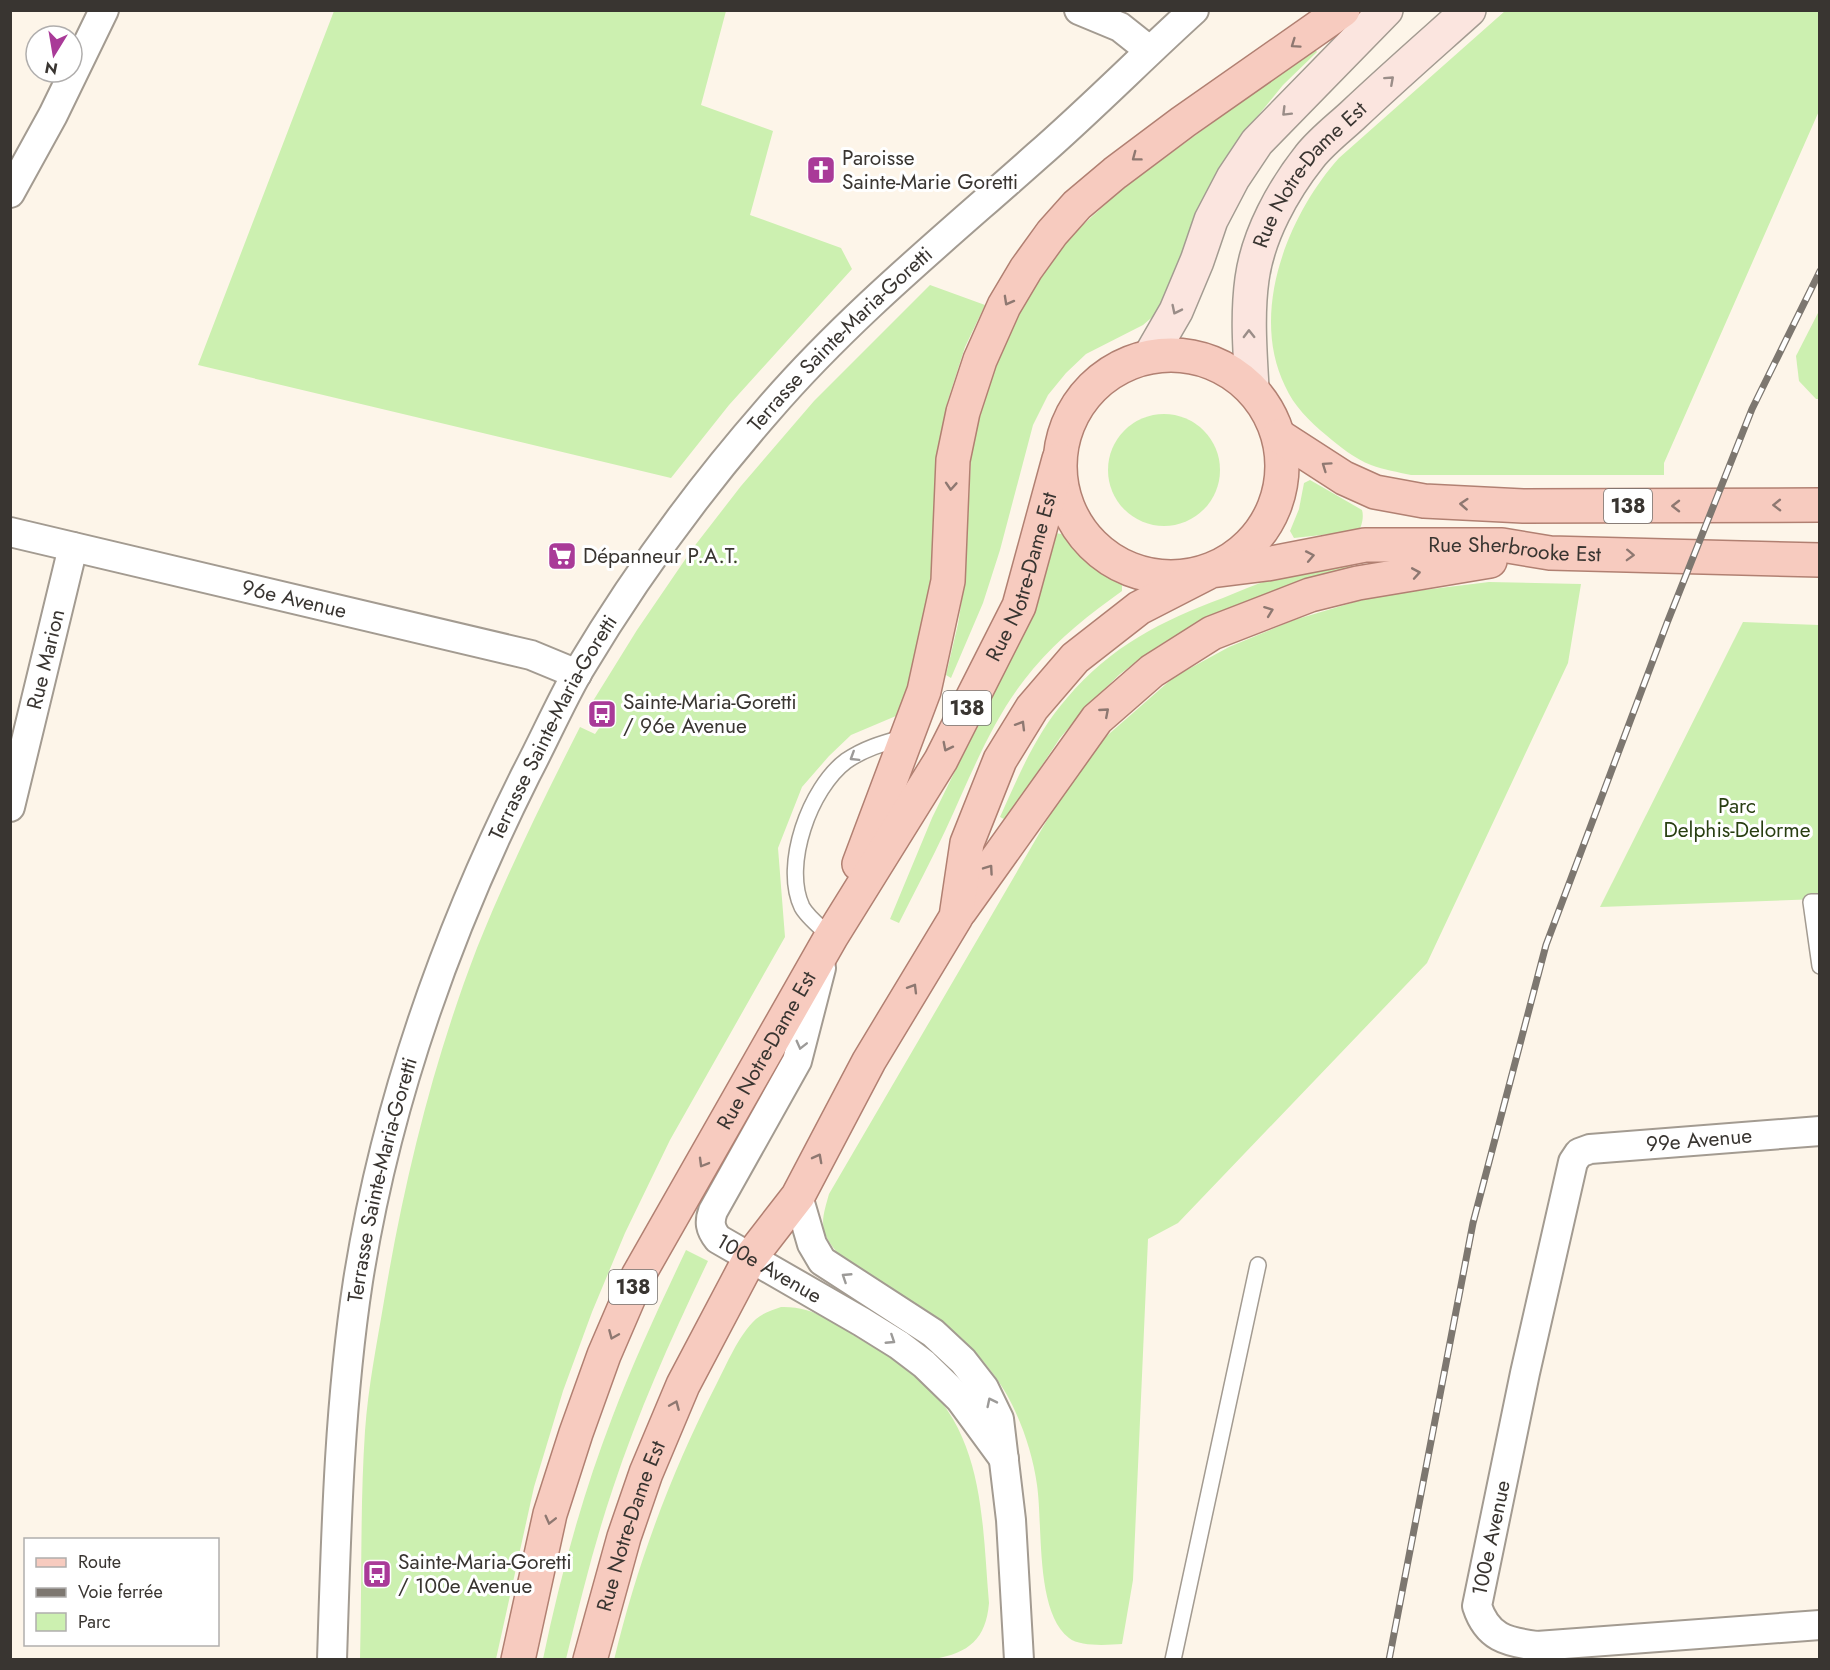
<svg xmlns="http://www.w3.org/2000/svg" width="1830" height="1670" font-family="Jost,sans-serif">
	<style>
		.green { fill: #ccf0b0 }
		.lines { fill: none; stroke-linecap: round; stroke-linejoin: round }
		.lane-casing { stroke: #a39b91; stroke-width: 18 }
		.street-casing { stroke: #a39b91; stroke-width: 32 }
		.secondary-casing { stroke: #a39b91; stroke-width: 36 }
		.primary-casing { stroke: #b18072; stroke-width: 36 }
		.lane { stroke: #fff; stroke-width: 15 }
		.street { stroke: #fff; stroke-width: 28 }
		.secondary { stroke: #fbe5df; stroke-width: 33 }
		.primary { stroke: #f7cbbf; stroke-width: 33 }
		.rail-casing { stroke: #7d7770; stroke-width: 7 }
		.rail { stroke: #fff; stroke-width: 4.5; stroke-dasharray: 14; stroke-linecap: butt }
		.oneway { stroke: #8e7871 }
		.oneway2 { stroke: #9a8d88 }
		.oneway3 { stroke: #9c9a98 }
		.labels { text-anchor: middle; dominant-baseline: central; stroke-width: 6; stroke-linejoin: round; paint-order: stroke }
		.shield { fill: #fff; stroke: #74726f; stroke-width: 1.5 }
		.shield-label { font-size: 20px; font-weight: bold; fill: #393531 }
		.poi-label { font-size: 21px; fill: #393531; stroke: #fff; text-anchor: start }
		.street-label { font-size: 21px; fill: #393531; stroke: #fff }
		.park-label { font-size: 21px; fill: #293f12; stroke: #fff }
	</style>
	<rect width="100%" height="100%" fill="#fdf5e9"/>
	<!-- green -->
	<g class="green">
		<polygon points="334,11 726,11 701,105 773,131 750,215 841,248 852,269 729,405 671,478 198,365"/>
		<path d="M1505,11H1819V111L1664,463V475H1411C1398,472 1384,470 1371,465C1355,459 1339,446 1326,435C1309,421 1294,406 1285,386C1249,312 1288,215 1339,158Z"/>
		<polygon points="1314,48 1317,52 1283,85 1252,123 1219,172 1170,294 1157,313 1143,325 1086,354 1066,373 1048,395 1033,425 1000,550 983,603 951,678 946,675 958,624 965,580 971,458 978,418 1003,338 1044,271 1072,235 1121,190"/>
		<path d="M930,285L985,305L965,347L948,400L940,446L928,617L903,713L851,735L829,756L802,787L778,848L785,937L670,1140L625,1233L592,1312L563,1391L534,1487L496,1659L360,1660C362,1584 360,1506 365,1431C368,1387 377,1343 384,1301C404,1181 433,1062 477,948C507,873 543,800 580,727L595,734L611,711L593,701L637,630L693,548L741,486L814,401Z"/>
		<polygon points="1819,311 1820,399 1816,399 1799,381 1796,356"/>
		<circle cx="1164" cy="470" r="56"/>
		<path d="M1310,480L1362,510C1364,516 1362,527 1358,531L1294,538L1290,531L1299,509L1304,483Z"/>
		<path d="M1054,533L1062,534C1078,555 1095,574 1122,583V591C1090,614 1059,638 1033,669C993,716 972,773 946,829C931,861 915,891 899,923L890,919L932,818L1004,671Z"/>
		<path d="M1350,560L1351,569L1198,623L1158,646L1120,674L1092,701L1060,738L1006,820L1000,817C1019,775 1036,733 1067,698C1111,646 1161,621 1223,598C1245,589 1268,579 1291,573C1311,568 1330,565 1350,560Z"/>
		<path d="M1489,582L1581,584L1568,663L1427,963L1178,1223L1148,1239L1133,1580L1122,1644C1108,1645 1080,1647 1069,1638C1035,1612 1043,1526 1037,1485C1033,1455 1022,1422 1007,1395C993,1370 967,1340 944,1324C913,1302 842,1270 827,1238C819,1224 825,1209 829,1194L1064,791L1101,741L1174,677L1229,647L1294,620L1375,596Z"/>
		<polygon points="1743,622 1819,625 1819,899 1600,907"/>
		<path d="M686,1250L708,1261C672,1336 639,1410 613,1488C594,1544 580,1602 566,1659H543C560,1577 582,1496 612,1418C634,1360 660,1305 686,1250Z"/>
		<path d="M781,1307C815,1306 835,1324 863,1341C883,1352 903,1364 920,1379C985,1436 982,1523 989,1603C986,1639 969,1653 934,1659L614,1660C637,1564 671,1473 716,1385C727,1364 738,1336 756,1319C763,1313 772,1310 781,1307Z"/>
	</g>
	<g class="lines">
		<!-- lane casing -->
		<g class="lane-casing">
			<g id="lane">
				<polyline points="1820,902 1811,902 1820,966"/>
				<path d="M831,937C823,929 808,918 802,907C782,865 810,788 846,761C865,748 884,743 905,737"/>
				<polyline points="1173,1660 1258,1265"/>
			</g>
		</g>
		<!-- street casing -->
		<g class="street-casing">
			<g id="street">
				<polyline points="1079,10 1120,27 1149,50"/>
				<polyline points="10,193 53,115 104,10"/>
				<path id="s1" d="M10,532L531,655L577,674"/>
				<path id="s2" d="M10,807L73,547"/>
				<path id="s3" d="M821,968L797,1061L713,1211C709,1222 710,1229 718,1239L862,1322L899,1345L924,1364L960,1399L1004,1459"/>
				<path d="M1820,1131L1590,1149L1579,1153L1573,1162L1525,1373L1477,1606C1487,1637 1506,1642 1537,1646L1820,1625"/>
				<polyline points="798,1196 812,1244 822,1261 933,1333 963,1361 984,1388 999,1419 1011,1520 1019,1660"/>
				<path id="s4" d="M332,1660C336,1533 339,1406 358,1281C386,1104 446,934 526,774C544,740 560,703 579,670C634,578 698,490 768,410C849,316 945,238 1037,156C1091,109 1141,58 1194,10"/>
			</g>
		</g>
		<!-- secondary casing -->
		<g class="secondary-casing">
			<g id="secondary">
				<polyline points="1150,356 1176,311 1197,261 1211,220 1233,178 1257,142 1386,10"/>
				<path id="s5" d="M1252,388C1250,352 1247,315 1252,279C1258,235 1283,190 1310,156C1322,141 1339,128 1353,115C1391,79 1430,45 1469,10"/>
			</g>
		</g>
		<!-- primary casing -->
		<g class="primary-casing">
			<g id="primary">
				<circle cx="1171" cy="466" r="111"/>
				<polyline points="1279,436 1344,478 1375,492 1424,501 1523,506 1820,505"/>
				<polyline points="859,864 924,691 948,581 953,460 963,412 980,360 1004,306 1026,269 1052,233 1077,205 1115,173 1183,122 1343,10"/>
				<polyline points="960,911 1097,719 1152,671 1212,633 1310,595 1358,583 1490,561"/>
				<path id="s6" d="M518,1660L550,1514L576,1433L604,1355L638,1276L831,937L941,760L1019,606L1059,459"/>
				<path id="s7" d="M590,1660L624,1537L646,1473L683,1385L750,1258L798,1196L869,1061L956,917L967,843L1000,760L1032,708L1075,658L1139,608L1211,571L1267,564L1365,545H1502L1550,553L1820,560"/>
			</g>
		</g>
		<!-- lane -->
		<use href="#lane" class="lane"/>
		<!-- street -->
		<use href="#street" class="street"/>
		<!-- secondary -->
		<use href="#secondary" class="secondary"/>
		<!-- primary -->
		<use href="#primary" class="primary"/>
		<!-- rail casing -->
		<g class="rail-casing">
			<polyline id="rail" points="1389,1660 1473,1223 1546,945 1667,623 1752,409 1820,271"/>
		</g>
		<!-- rail -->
		<use href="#rail" class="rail"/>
	</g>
	<!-- one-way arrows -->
	<defs><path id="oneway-chevron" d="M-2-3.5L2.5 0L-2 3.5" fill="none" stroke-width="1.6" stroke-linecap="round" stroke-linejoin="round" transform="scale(1.5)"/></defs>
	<g class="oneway">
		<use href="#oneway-chevron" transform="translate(1295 44) rotate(145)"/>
		<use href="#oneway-chevron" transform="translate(1136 157) rotate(143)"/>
		<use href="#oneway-chevron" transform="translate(1008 301) rotate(119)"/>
		<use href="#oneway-chevron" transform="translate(1326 466) rotate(-145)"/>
		<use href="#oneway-chevron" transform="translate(951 486) rotate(94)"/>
		<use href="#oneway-chevron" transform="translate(1464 504) rotate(-176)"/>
		<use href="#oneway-chevron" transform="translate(1777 505) rotate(179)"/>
		<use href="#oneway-chevron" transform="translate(1676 506) rotate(180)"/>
		<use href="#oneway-chevron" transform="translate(1630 555) rotate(2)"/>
		<use href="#oneway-chevron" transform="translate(1310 556) rotate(-11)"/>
		<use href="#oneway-chevron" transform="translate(1416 573) rotate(-10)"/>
		<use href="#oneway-chevron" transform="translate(1269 611) rotate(-21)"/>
		<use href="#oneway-chevron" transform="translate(1105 712) rotate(-41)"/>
		<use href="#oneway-chevron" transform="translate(1021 725) rotate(-59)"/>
		<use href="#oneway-chevron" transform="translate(947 747) rotate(117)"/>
		<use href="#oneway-chevron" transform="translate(989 869) rotate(-55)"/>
		<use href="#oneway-chevron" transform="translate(913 988) rotate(-59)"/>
		<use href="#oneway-chevron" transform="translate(818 1158) rotate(-62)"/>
		<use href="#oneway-chevron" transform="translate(703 1163) rotate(120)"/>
		<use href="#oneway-chevron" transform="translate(613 1335) rotate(113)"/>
		<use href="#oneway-chevron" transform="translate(675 1405) rotate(-67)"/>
		<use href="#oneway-chevron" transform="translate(550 1520) rotate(104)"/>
	</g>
	<g class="oneway2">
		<use href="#oneway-chevron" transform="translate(1390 80) rotate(-42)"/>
		<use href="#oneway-chevron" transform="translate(1286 112) rotate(135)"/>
		<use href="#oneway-chevron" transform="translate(1176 310) rotate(116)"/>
		<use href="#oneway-chevron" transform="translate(1249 334) rotate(-91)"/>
	</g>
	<g class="oneway3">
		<use href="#oneway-chevron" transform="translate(854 757) rotate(148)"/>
		<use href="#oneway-chevron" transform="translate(801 1045) rotate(104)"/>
		<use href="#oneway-chevron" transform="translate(846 1277) rotate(-147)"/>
		<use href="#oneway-chevron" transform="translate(891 1340) rotate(33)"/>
		<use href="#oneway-chevron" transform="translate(991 1402) rotate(-116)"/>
	</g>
	<!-- icons -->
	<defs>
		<g id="church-square" transform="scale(1.5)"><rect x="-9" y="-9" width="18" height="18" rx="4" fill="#a93a98" stroke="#fff"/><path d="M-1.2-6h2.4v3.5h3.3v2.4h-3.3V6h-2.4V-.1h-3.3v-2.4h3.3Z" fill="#fff"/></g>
		<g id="supermarket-square" transform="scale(1.5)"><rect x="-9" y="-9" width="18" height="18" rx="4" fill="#a93a98" stroke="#fff"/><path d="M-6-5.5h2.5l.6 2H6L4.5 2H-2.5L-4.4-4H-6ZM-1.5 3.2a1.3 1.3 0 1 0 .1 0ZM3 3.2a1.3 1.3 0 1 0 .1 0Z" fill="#fff"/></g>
		<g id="bus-square" transform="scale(1.5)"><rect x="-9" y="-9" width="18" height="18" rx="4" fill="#a93a98" stroke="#fff"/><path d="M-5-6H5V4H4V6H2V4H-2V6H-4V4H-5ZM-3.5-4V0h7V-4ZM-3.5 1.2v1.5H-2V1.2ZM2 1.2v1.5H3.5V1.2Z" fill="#fff"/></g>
	</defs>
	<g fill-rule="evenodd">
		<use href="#church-square" x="821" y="170"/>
		<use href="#supermarket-square" x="562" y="556"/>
		<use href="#bus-square" x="602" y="714"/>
		<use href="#bus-square" x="377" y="1574"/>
	</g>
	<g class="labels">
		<!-- shield labels -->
		<g class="shield">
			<rect x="1604" y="489" width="48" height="34" rx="4.5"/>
			<rect x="943" y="691" width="48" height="34" rx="4.5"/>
			<rect x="609" y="1270" width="48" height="34" rx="4.5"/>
		</g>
		<g class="shield-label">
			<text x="1628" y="506">138</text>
			<text x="967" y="708">138</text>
			<text x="633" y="1287">138</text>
		</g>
		<!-- poi labels -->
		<g class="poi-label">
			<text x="842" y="158">Paroisse<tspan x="842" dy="24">Sainte-Marie Goretti</tspan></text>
			<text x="583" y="556">Dépanneur P.A.T.</text>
			<text x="623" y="702">Sainte-Maria-Goretti<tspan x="623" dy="24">/ 96e Avenue</tspan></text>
			<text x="398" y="1562">Sainte-Maria-Goretti<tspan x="398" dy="24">/ 100e Avenue</tspan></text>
		</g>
		<!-- street labels -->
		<g class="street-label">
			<text stroke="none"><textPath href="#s5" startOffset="231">Rue Notre-Dame Est</textPath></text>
			<text stroke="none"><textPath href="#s4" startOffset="1456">Terrasse Sainte-Maria-Goretti</textPath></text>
			<text stroke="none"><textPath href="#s7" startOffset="1593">Rue Sherbrooke Est</textPath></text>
			<text stroke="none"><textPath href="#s6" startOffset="1203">Rue Notre-Dame Est</textPath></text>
			<text stroke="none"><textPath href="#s1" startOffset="292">96e Avenue</textPath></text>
			<text stroke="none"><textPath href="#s2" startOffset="152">Rue Marion</textPath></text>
			<text stroke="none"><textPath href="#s4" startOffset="970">Terrasse Sainte-Maria-Goretti</textPath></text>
			<text stroke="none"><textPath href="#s6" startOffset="663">Rue Notre-Dame Est</textPath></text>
			<text transform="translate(1699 1140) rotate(-5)">99e Avenue</text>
			<text stroke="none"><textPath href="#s4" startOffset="484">Terrasse Sainte-Maria-Goretti</textPath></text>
			<text stroke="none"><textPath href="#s3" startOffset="357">100e Avenue</textPath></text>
			<text stroke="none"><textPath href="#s7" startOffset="140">Rue Notre-Dame Est</textPath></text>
			<text transform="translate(1491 1538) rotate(-78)">100e Avenue</text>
		</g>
		<!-- park labels -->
		<g class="park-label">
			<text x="1737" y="806">Parc<tspan x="1737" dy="24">Delphis-Delorme</tspan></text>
		</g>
	</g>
	<!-- border -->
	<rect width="1830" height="1670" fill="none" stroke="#393531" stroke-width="24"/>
	<!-- legend -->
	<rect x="24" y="1538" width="195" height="108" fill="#ffffff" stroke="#b0aead" stroke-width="1.5"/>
	<rect x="36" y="1558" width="30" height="9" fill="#f7cbbf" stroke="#b0aead" stroke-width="1.5"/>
	<text x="78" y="1568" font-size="18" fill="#393531">Route</text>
	<rect x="36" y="1588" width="30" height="9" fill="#7d7770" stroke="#b0aead" stroke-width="1.5"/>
	<text x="78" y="1598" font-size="18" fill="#393531">Voie ferrée</text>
	<rect x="36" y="1613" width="30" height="18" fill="#ccf0b0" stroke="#b0aead" stroke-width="1.5"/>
	<text x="78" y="1628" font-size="18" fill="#393531">Parc</text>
	<!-- north arrow -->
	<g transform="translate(54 54) rotate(191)"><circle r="28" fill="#ffffff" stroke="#b0aead" stroke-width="1.5"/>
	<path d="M0-4.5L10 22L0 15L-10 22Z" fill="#a93a98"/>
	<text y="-9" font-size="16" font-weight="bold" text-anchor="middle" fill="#393531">N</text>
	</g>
</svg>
